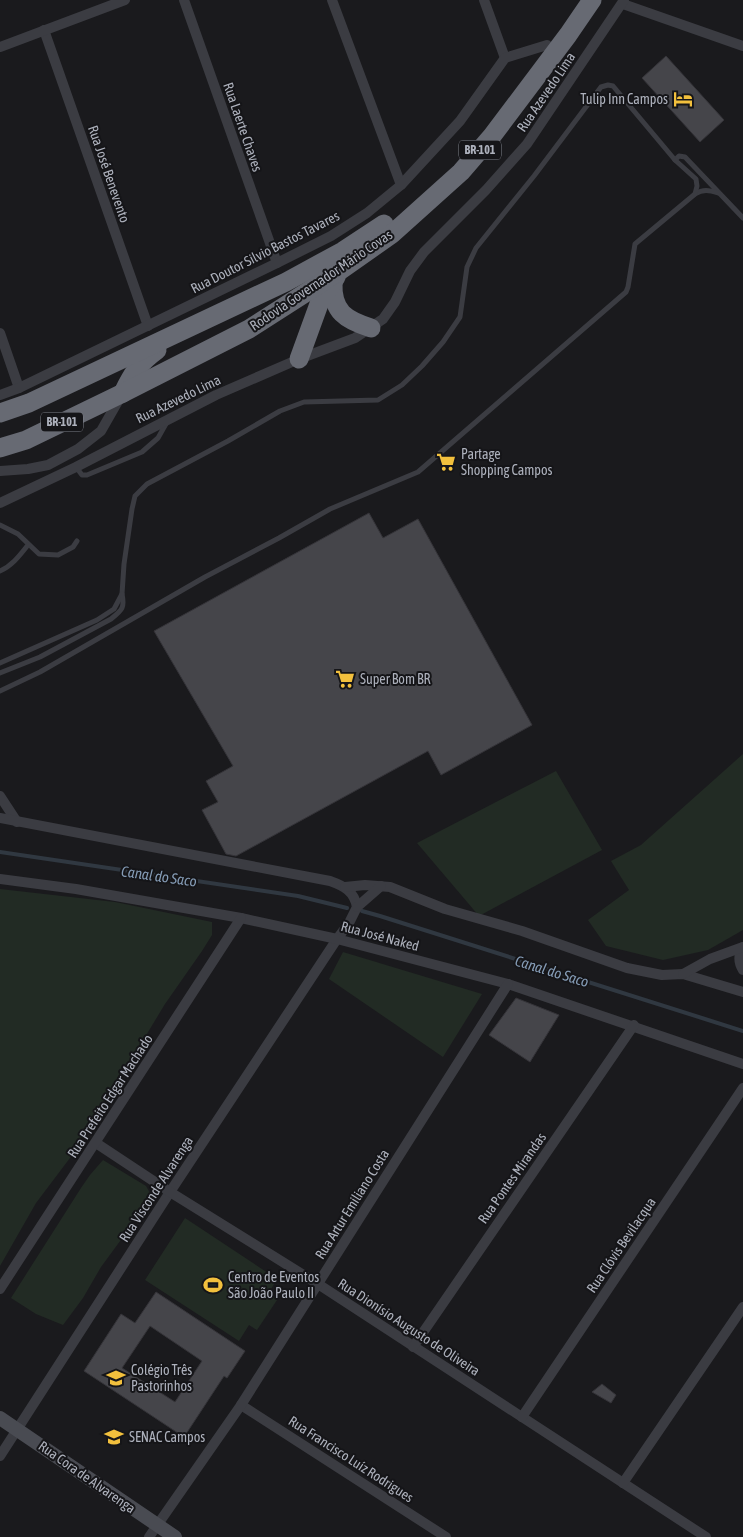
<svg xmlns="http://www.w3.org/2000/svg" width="743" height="1537" font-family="'Asap Condensed',sans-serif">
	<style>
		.green { fill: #222b24 }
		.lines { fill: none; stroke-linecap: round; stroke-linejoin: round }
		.stream { stroke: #303841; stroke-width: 4 }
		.building { fill: #45454a; stroke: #353439; fill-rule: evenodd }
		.lane { stroke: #3b3c42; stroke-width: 5 }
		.street { stroke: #3b3c42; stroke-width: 10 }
		.secondary { stroke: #494b52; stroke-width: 14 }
		.highway { stroke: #676a73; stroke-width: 19 }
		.labels { text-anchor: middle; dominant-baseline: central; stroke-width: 4; stroke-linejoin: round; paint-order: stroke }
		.shield { fill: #151518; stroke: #7f828b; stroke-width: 1 }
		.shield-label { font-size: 12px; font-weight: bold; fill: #adb1bc }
		.street-label { font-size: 14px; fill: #adb1bc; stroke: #151518 }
		.poi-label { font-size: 14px; fill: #adb1bc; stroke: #151518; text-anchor: start }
		.water-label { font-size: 15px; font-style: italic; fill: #859cb6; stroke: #151518 }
	</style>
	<rect width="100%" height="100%" fill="#1a1a1d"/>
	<!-- green -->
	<g class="green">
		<polygon points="743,754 743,930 708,950 663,960 606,946 588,920 629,890 611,861 641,845"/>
		<polygon points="556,771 602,850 479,916 417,843"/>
		<polygon points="0,889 115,902 212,922 212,935 202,951 165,1004 116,1085 88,1127 76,1150 36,1203 0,1266"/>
		<polygon points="343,952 482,994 443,1057 329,979"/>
		<polygon points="103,1160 146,1186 150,1193 150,1199 143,1205 134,1222 101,1267 83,1298 63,1325 36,1314 11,1298 81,1188 90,1175"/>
		<polygon points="185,1218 277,1279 270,1291 279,1297 257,1330 249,1325 239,1341 145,1280"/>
	</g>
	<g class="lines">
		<!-- stream -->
		<g class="stream">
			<polyline points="0,852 298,896 347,908"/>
			<polyline points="362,911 380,916 743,1031"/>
		</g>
	</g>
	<!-- building -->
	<g class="building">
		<polygon points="666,56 724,120 700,142 642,78"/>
		<polygon points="369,513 383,538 418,519 532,725 441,775 428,751 236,856 226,854 202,810 218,802 206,781 233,766 154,631"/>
		<polygon points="516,998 559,1015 530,1062 489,1035"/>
		<path d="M156,1292L245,1351L227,1378L224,1376L184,1437L84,1371L121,1314L135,1323ZM150,1326L202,1361L175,1402L122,1368Z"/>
		<polygon points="602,1384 616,1395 611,1403 592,1392"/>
	</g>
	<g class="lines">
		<!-- lane -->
		<g class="lane">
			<polyline points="675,160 679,156 685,157 743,218"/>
			<path d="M695,194C703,189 709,190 718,193"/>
			<polyline points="76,467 82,475 87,475 142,452 158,438 167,422"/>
			<polyline points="0,525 18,534 39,554 58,555 73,547 77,541"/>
			<path d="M0,571C12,566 20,555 28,545"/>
			<polyline points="0,663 97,620 114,609 122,594 124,564 132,509 135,496 147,484 228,441 280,411 304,402 378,400 402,385 422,366 443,342 460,317 467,267 476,248 534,176 601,87 608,85 613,86 675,160 696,179 697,186 695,194 635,244 628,287 626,292 418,472 330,509 279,538 205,577 40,672 0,691"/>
			<path d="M0,673L40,657L111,619C122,610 125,608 122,594"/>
		</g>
		<!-- street -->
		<g class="street">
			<polyline points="184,0 277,263"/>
			<polyline points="332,0 401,185"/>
			<polyline points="484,0 505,58"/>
			<polyline points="623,4 743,46"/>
			<polyline points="44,30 148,326"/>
			<polyline points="0,47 125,0"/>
			<polyline points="0,333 19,388"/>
			<polyline points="0,395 19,388 277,263 331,236 367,213 401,185 460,121 505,58 547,45"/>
			<polyline points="0,471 28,469 48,465 78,449 101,431 121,396"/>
			<polyline points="0,503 76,467 216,395 299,359 355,338 383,319 395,302 410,271 424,252 486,190 527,144 624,0"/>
			<polyline points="0,796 17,822"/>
			<path d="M0,818L330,881C344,886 354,891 357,907L349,923L337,939L170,1192L0,1456"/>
			<polyline points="0,879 76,889 241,918 337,939 508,984 743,1064"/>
			<polyline points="345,887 365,885 390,887 445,909 522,931 627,968 662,975 683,974 743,992"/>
			<polyline points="357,907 381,886"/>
			<path d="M743,947C738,955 738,962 743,970"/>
			<polyline points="683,974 710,959 743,947"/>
			<polyline points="96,1143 170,1192 318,1284 706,1537"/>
			<polyline points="0,1289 241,918"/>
			<polyline points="413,1347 634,1025"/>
			<polyline points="241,1405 446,1537"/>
			<polyline points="522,1417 743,1088"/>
			<polyline points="623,1483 743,1307"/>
			<polyline points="149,1537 241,1405 508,984"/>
		</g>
		<!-- secondary -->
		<polyline class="secondary" points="0,1418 175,1537"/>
		<!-- highway -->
		<g class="highway">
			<path d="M333,283C332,312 346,320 371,328"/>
			<polyline points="299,359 319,304 336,277"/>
			<path d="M123,393C132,374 139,363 157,350"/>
			<polyline points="0,413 29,403 286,282 343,251 384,224"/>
			<polyline points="0,448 26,440 123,393 249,329 338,272 392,234 461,172 492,136 568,35 592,0"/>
		</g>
	</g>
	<!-- icons -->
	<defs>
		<g id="hotel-bare" transform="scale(1.5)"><path d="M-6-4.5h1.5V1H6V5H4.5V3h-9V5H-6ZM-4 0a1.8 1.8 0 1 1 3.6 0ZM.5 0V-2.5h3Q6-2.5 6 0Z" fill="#f2c03d" stroke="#151518" stroke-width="2.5" paint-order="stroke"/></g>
		<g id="supermarket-bare" transform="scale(1.5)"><path d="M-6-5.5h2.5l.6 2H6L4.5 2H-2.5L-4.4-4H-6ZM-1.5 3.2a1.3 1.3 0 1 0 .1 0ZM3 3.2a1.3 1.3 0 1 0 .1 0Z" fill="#f2c03d" stroke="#151518" stroke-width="2.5" paint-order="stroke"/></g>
		<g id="stadium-bare" transform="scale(1.5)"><path d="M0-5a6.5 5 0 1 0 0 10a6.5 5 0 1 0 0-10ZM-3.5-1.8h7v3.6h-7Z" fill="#f2c03d" stroke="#151518" stroke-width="2.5" paint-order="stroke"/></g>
		<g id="school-bare" transform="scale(1.5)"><path d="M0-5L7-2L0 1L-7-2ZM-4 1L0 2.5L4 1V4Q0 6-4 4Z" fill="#f2c03d" stroke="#151518" stroke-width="2.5" paint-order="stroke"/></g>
		<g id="university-bare" transform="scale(1.5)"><path d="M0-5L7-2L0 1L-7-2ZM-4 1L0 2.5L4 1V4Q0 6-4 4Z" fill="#f2c03d" stroke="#151518" stroke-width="2.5" paint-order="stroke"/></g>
	</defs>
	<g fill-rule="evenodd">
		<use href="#hotel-bare" x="683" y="99"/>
		<use href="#supermarket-bare" x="446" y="462"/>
		<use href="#supermarket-bare" x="345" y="679"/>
		<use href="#stadium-bare" x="213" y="1285"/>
		<use href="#school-bare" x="116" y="1378"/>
		<use href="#university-bare" x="114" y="1437"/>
	</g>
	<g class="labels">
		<!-- shield labels -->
		<g class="shield">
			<rect x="459" y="140.5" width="42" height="19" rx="4"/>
			<rect x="41" y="412.5" width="42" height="19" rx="4"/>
		</g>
		<g class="shield-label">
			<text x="480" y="150">BR-101</text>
			<text x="62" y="422">BR-101</text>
		</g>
		<!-- street labels -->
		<g class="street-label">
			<text transform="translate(546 92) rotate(-56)">Rua Azevedo Lima</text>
			<text transform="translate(243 127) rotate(71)">Rua Laerte Chaves</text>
			<text transform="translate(109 174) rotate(71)">Rua José Benevento</text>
			<text transform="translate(265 252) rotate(-27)">Rua Doutor Silvio Bastos Tavares</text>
			<text transform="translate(321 280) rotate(-34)">Rodovia Governador Mário Covas</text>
			<text transform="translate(178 399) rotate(-26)">Rua Azevedo Lima</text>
			<text transform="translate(380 936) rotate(15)">Rua José Naked</text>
			<text transform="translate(110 1096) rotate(-57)">Rua Prefeito Edgar Machado</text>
			<text transform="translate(512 1178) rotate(-55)">Rua Pontes Mirandas</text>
			<text transform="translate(156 1189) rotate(-57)">Rua Visconde Alvarenga</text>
			<text transform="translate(352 1204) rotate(-58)">Rua Artur Emiliano Costa</text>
			<text transform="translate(621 1245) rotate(-56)">Rua Clóvis Bevilacqua</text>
			<text transform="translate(409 1327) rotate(33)">Rua Dionísio Augusto de Oliveira</text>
			<text transform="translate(351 1459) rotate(33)">Rua Francisco Luíz Rodrigues</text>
			<text transform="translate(87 1477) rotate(35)">Rua Cora de Alvarenga</text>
		</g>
		<!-- poi labels -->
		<g class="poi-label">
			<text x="668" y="99" text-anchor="end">Tulip Inn Campos</text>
			<text x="461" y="454">Partage<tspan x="461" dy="16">Shopping Campos</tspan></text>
			<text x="360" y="679">Super Bom BR</text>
			<text x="228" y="1277">Centro de Eventos<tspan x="228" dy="16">São João Paulo II</tspan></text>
			<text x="131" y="1370">Colégio Três<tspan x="131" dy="16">Pastorinhos</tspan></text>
			<text x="129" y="1437">SENAC Campos</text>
		</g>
		<!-- water labels -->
		<g class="water-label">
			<text transform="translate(159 876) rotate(8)">Canal do Saco</text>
			<text transform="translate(552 971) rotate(17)">Canal do Saco</text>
		</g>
	</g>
</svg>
